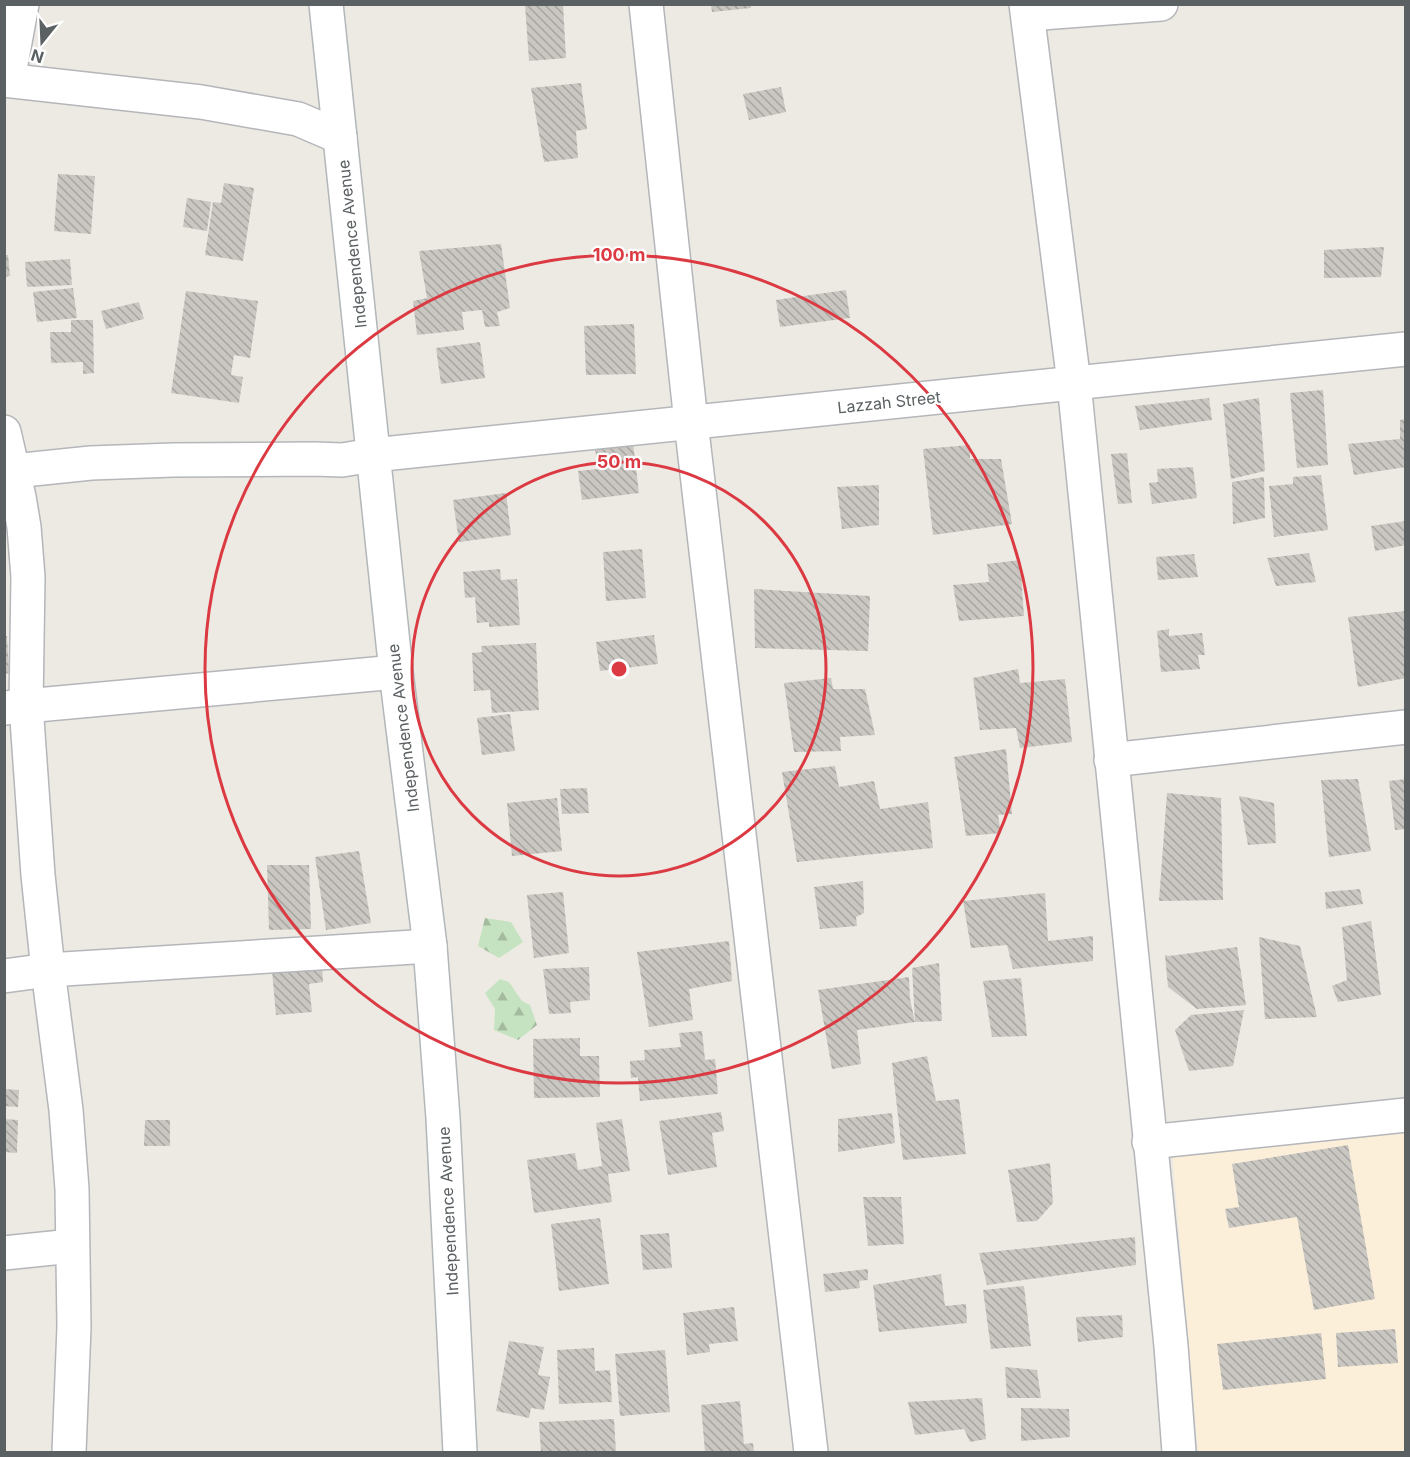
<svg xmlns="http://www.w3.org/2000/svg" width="1410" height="1457" font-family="Inter,sans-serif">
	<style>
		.commercial { fill: #fbefda }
		.forest { fill: url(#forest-firs) }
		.building { fill: url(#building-back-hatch) }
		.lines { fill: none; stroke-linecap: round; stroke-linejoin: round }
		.street-casing { stroke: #b4b6ba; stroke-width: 36 }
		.secondary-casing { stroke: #b2b7ba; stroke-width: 36 }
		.street { stroke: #fff; stroke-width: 33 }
		.secondary { stroke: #fff; stroke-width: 33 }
		.ring { fill: none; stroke: #dc3a42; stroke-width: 3 }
		.labels { text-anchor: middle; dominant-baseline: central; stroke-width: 4.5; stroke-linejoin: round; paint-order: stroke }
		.street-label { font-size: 16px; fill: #5b6063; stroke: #fff }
		.centre { fill: #dc3a42; stroke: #fff; stroke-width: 3 }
		.ring-label { font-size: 18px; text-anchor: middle; font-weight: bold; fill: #dc3a42; stroke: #fff; stroke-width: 4.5; stroke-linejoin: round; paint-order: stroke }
	</style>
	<defs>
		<pattern id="forest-firs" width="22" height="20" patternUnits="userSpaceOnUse" patternTransform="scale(1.5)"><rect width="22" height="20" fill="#c6e3c1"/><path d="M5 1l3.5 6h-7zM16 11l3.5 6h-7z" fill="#a4bba0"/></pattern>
		<pattern id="building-back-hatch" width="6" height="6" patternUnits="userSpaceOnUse" patternTransform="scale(1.5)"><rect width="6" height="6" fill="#cac7c2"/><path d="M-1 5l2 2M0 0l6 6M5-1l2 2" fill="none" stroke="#a7a5a1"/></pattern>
	</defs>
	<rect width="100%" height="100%" fill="#edeae3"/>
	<!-- commercial -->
	<polygon class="commercial" points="1405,1115 1405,1452 1198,1452 1171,1139"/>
	<!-- forest -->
	<g class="forest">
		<polygon points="485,918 511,922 523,942 499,958 478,946"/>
		<polygon points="500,979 509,982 522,1001 530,1005 537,1025 518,1040 494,1030 495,1009 485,993"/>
	</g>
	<!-- building -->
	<g class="building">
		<polygon points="525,4 563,4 566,58 529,61"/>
		<polygon points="711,5 751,5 751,8 712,12"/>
		<polygon points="581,83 587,129 576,131 578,158 544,162 531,88"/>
		<polygon points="781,87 786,112 749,120 743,94"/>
		<polygon points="58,174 95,176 91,234 54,231"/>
		<polygon points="224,183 254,188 243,261 205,255 213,202 221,203"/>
		<polygon points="187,198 211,202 207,231 183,227"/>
		<polygon points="501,244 510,308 497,312 500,326 485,327 482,310 462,312 464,330 417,335 413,301 427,298 419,251"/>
		<polygon points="1384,247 1381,277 1324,278 1324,250"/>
		<polygon points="5,255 8,255 10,276 5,277"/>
		<polygon points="70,259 72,285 27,287 25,262"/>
		<polygon points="73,288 77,318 37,322 33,292"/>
		<polygon points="846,290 850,318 780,327 776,300"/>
		<polygon points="186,291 258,301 250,358 234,355 231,375 243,377 239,403 171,393"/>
		<polygon points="139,302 144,319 106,329 101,311"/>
		<polygon points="71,320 93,320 94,373 83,374 83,362 51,363 50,332 71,332"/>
		<polygon points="634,324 636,374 586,375 584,326"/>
		<polygon points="480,342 485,378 441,384 436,348"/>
		<polygon points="1323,390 1328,465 1297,468 1290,393"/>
		<polygon points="1209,398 1212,420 1140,430 1135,406"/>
		<polygon points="1259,398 1265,471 1231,479 1223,404"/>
		<polygon points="1406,419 1406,467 1354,475 1348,444 1400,439 1400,420"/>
		<polygon points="633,443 639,493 582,500 578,471 598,469 595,448"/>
		<polygon points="970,445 970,459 1001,459 1012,524 933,535 923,449"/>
		<polygon points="1127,453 1132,503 1118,504 1111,454"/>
		<polygon points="1193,467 1197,498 1152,504 1149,483 1158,482 1157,469"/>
		<polygon points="1321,475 1328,530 1274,537 1269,486 1293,484 1293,477"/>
		<polygon points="1264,477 1265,518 1233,524 1232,482"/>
		<polygon points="879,485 879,525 842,529 837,487"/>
		<polygon points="506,493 511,535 459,542 453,500"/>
		<polygon points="1406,521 1406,545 1375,551 1371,526"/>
		<polygon points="642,549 646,598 606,601 603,552"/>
		<polygon points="1309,553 1316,582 1276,586 1267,558"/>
		<polygon points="1194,554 1198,577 1158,580 1156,557"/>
		<polygon points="1020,560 1024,616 959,621 953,585 989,582 987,564"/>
		<polygon points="500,569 501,580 517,579 520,625 489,627 489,622 477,623 475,597 465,598 463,572"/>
		<polygon points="754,589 870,596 868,651 755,648"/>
		<polygon points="1406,611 1406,678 1358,687 1348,617"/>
		<polygon points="1169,629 1169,636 1202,633 1205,655 1198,655 1200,669 1161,672 1157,631"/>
		<polygon points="654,635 658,664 600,671 596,642"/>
		<polygon points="4,636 7,636 9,673 4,674"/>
		<polygon points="536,643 539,710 492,713 490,690 474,691 472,653 482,652 481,646"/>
		<polygon points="1018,669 1020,683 1065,679 1072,742 1020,748 1016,728 980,730 973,678"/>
		<polygon points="831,678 833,689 865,689 875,735 840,737 841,751 794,752 784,683"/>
		<polygon points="510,714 515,751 482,755 477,718"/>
		<polygon points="1006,749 1012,814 998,815 1001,833 966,836 954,757"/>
		<polygon points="835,766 839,787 874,781 880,809 928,802 933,848 797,862 782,772"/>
		<polygon points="1358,779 1371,851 1329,857 1321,780"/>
		<polygon points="1406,779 1406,829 1395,830 1389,781"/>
		<polygon points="587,788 589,813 562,814 560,789"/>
		<polygon points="1167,793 1221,798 1223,900 1159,901"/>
		<polygon points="1239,796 1274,803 1276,843 1248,845"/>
		<polygon points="557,798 562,851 512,856 507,803"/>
		<polygon points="359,851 371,923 326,930 315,857"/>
		<polygon points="267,865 309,865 311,929 269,930"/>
		<polygon points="863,881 864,913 856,917 857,926 820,929 814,887"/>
		<polygon points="1360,889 1363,904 1326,909 1325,892"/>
		<polygon points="563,892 569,953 534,958 527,895"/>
		<polygon points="1045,893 1048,941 1093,936 1093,961 1013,969 1007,945 971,948 963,901"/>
		<polygon points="1371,921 1381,995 1338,1002 1332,986 1347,980 1342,927"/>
		<polygon points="1259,937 1300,946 1317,1017 1265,1019"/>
		<polygon points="729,941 732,981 689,989 693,1020 649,1027 637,952"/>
		<polygon points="1237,947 1246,1005 1197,1009 1168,987 1165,955 1169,956"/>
		<polygon points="939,963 942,1021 915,1022 912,968"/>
		<polygon points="322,967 323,982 309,984 312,1012 276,1015 272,971"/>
		<polygon points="589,967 590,1000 570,1002 571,1013 549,1014 543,969"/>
		<polygon points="909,977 910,999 915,1022 857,1030 861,1064 832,1069 818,990"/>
		<polygon points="1021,978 1027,1036 992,1037 983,981"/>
		<polygon points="1244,1010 1233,1066 1189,1071 1175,1030 1191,1015"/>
		<polygon points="702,1031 705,1060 715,1059 718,1094 640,1101 638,1077 631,1078 630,1061 645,1060 644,1050 681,1047 679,1033"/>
		<polygon points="580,1038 580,1056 599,1056 600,1097 534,1098 533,1039"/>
		<polygon points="927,1056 936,1101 959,1099 966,1154 903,1160 892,1063"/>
		<polygon points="4,1089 19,1090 18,1107 4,1106"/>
		<polygon points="721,1112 724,1131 712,1133 717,1167 668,1175 659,1121"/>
		<polygon points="892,1113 895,1143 838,1152 838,1119"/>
		<polygon points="4,1119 18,1120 17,1153 4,1152"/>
		<polygon points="622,1119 630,1171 608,1174 612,1202 534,1213 527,1160 575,1153 578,1170 602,1166 596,1123"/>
		<polygon points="145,1120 170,1120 170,1146 144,1146"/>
		<polygon points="1348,1145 1375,1299 1314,1310 1297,1217 1229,1228 1225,1209 1239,1207 1232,1164"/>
		<polygon points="1050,1163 1053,1203 1037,1221 1017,1222 1008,1170"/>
		<polygon points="863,1197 901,1197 904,1244 868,1246"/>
		<polygon points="600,1218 609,1284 559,1291 551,1224"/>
		<polygon points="669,1233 672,1268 643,1270 640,1235"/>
		<polygon points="1135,1237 1136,1265 987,1285 979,1253"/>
		<polygon points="868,1269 868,1280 859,1281 860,1288 825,1292 823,1274"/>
		<polygon points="941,1274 945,1306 966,1304 967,1323 879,1332 873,1285"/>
		<polygon points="1024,1286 1031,1346 991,1349 983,1290"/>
		<polygon points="734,1307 738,1341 709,1344 710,1352 687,1355 683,1313"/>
		<polygon points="1122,1315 1123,1337 1078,1342 1076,1317"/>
		<polygon points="1395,1329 1398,1363 1338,1367 1336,1333"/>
		<polygon points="1321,1333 1326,1379 1223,1390 1217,1344"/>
		<polygon points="509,1341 544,1347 538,1375 550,1377 544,1410 531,1408 529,1418 496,1411"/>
		<polygon points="594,1348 595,1371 610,1370 612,1402 559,1404 557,1350"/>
		<polygon points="665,1350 670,1412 620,1416 615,1354"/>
		<polygon points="1005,1367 1037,1370 1041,1398 1007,1398"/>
		<polygon points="982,1398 986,1439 970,1442 964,1429 915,1435 908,1402"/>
		<polygon points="740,1401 744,1444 753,1443 754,1452 705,1452 701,1405"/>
		<polygon points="1021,1408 1069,1409 1070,1437 1021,1441"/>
		<polygon points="614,1419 616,1452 541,1452 539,1422"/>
	</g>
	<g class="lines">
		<!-- street casing -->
		<g class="street-casing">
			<g id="street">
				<polyline points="646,4 691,422 811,1452"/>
				<polyline points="1026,4 1074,383 1171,1346 1179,1452"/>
				<polyline points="1028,14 1161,4"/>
				<polyline points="4,80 201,102 298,119 340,137"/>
				<polyline points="8,80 22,4"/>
				<polyline points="4,432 19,497 24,527 28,577 26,705 38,875 48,970 66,1110 72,1189 74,1327 69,1452"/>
				<polyline points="4,472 91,463 173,460 315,459 342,460 373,455 1406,349"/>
				<polyline points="4,708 396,672"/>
				<polyline points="1111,760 1406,727"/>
				<polyline points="4,976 48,970 430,946"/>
				<polyline points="1149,1142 1406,1115"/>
				<polyline points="4,1253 72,1246"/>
			</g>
		</g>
		<!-- secondary casing -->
		<g class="secondary-casing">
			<polyline id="secondary" points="326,4 396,672 430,946 443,1118 460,1452"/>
		</g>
		<!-- street -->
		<use href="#street" class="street"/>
		<!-- secondary -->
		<use href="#secondary" class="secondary"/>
	</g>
	<!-- distance rings -->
	<g class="ring">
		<circle cx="619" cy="669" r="207"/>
		<circle cx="619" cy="669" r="414"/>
	</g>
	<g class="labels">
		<!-- street labels -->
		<g class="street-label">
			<text transform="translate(352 244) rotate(-96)">Independence Avenue</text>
			<text transform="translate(889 402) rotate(-6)">Lazzah Street</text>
			<text transform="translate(403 728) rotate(-97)">Independence Avenue</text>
			<text transform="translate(448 1211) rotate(-93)">Independence Avenue</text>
		</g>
	</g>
	<circle cx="619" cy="669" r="9" class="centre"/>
	<g class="ring-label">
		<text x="619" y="261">100 m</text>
		<text x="619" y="468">50 m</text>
	</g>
	<!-- border -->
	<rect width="1410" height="1457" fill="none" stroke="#5b6063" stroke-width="12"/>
	<!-- north arrow -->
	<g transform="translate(42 42) rotate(198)" stroke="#ffffff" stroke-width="4.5" paint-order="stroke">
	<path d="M0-4.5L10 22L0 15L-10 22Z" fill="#5b6063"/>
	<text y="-9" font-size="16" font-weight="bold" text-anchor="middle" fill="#5b6063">N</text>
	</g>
</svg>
